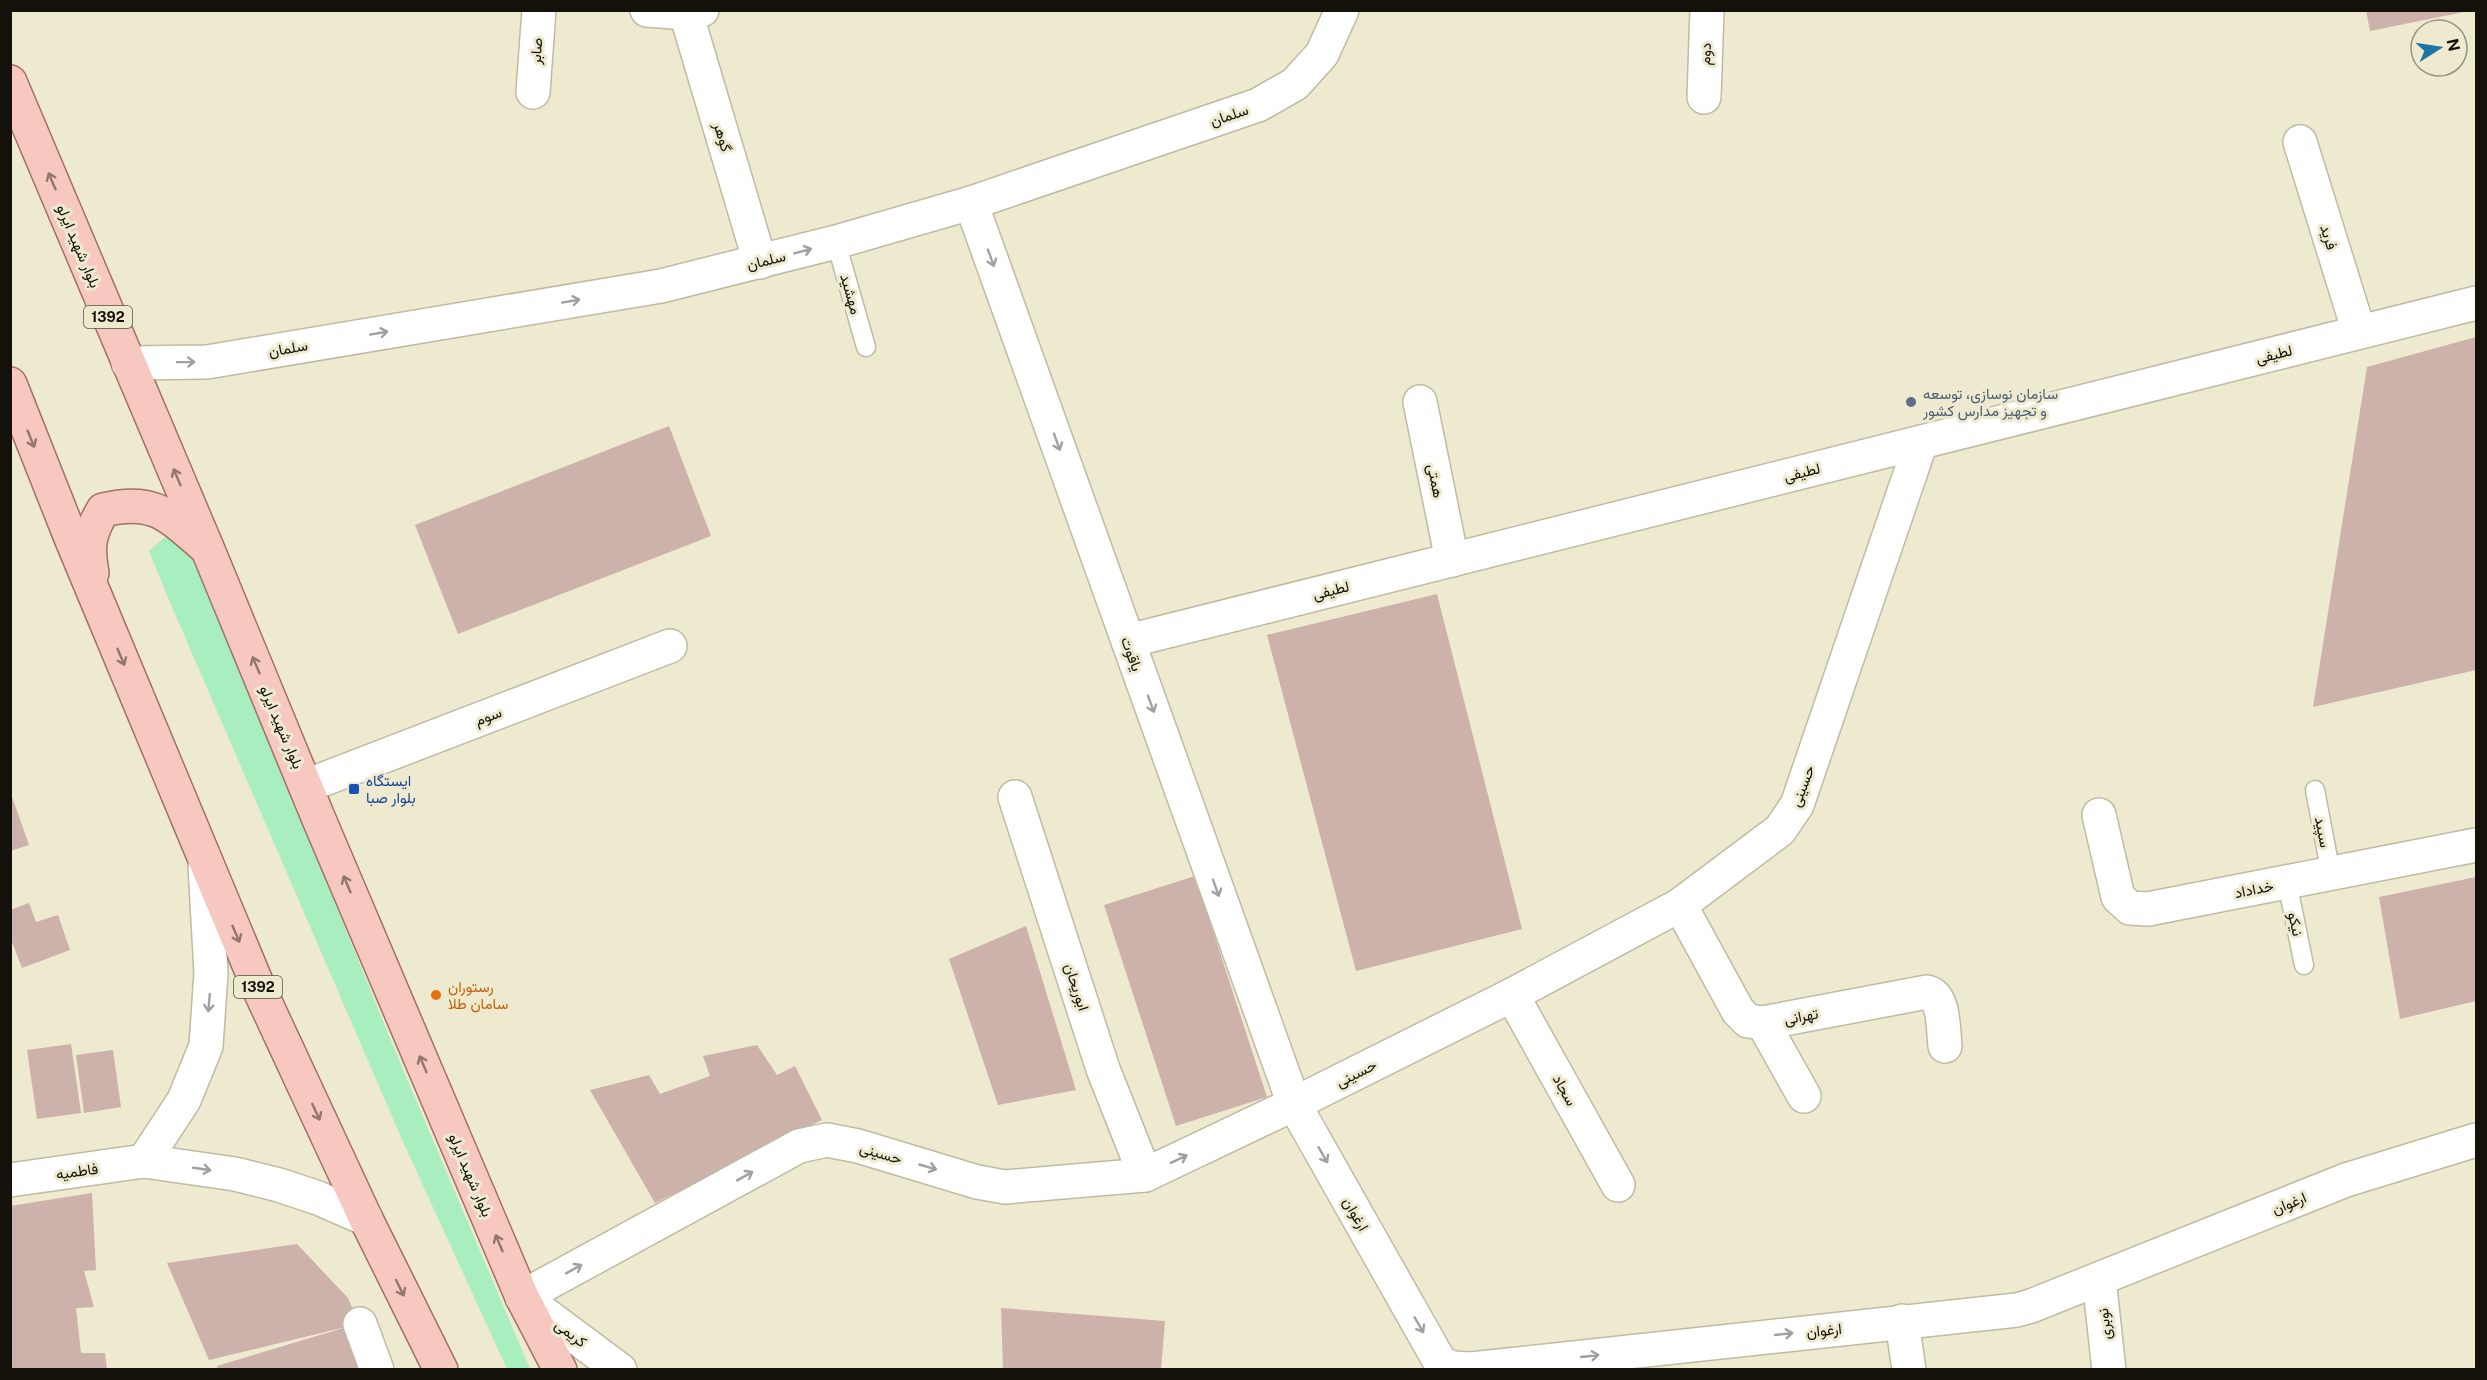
<svg xmlns="http://www.w3.org/2000/svg" width="2487" height="1380" font-family="'Public Sans',Vazirmatn,sans-serif">
	<style>
		.green { fill: #a9eebe }
		.building { fill: #cdb1ab }
		.lines { fill: none; stroke-linecap: round; stroke-linejoin: round }
		.service-casing { stroke: #bfbba3; stroke-width: 21 }
		.minor-casing { stroke: #bfbba3; stroke-width: 36 }
		.secondary-casing { stroke: #bfbba3; stroke-width: 36 }
		.primary-casing { stroke: #a37063; stroke-width: 36 }
		.service { stroke: #fff; stroke-width: 18 }
		.minor { stroke: #fff; stroke-width: 33 }
		.secondary { stroke: #fff; stroke-width: 33 }
		.primary { stroke: #f7c8bf; stroke-width: 33 }
		.oneway { stroke: #90766d }
		.oneway2 { stroke: #a1a09d }
		.service-dot { fill: #5c6f8a; stroke: #eeead0; stroke-width: 2 }
		.transit-dot { fill: #1a4fb4; stroke: #eeead0; stroke-width: 2 }
		.food-dot { fill: #e8710a; stroke: #eeead0; stroke-width: 2 }
		.labels { text-anchor: middle; dominant-baseline: central; stroke-width: 6; stroke-linejoin: round; paint-order: stroke }
		.shield { fill: #eeead0; stroke: #555245; stroke-width: 1.5 }
		.shield-label { font-size: 14px; font-weight: bold; fill: #131109 }
		.street-label { font-size: 15px; fill: #131109; stroke: #eeead0 }
		.service-label { font-size: 15px; fill: #4e5e75; stroke: #eeead0; text-anchor: start }
		.transit-label { font-size: 15px; fill: #164399; stroke: #eeead0; text-anchor: start }
		.food-label { font-size: 15px; fill: #c56008; stroke: #eeead0; text-anchor: start }
	</style>
	<rect width="100%" height="100%" fill="#eeead0"/>
	<!-- green -->
	<polygon class="green" points="171,532 189,543 391,1041 530,1369 507,1369 404,1144 169,600 149,551"/>
	<!-- building -->
	<g class="building">
		<polygon points="2366,10 2464,10 2464,12 2370,31"/>
		<polygon points="2476,337 2476,670 2313,707 2367,367"/>
		<polygon points="669,426 711,536 458,634 415,525"/>
		<polygon points="1437,594 1522,929 1356,971 1267,635"/>
		<polygon points="10,791 29,845 10,851"/>
		<polygon points="1195,876 1267,1097 1176,1126 1104,905"/>
		<polygon points="2476,877 2476,1001 2400,1019 2379,897"/>
		<polygon points="29,903 36,922 58,915 70,950 22,968 10,937 10,910"/>
		<polygon points="1026,926 1076,1090 998,1105 949,959"/>
		<polygon points="71,1044 81,1113 37,1119 27,1050"/>
		<polygon points="757,1045 777,1075 795,1066 822,1120 655,1203 590,1090 649,1075 660,1094 710,1076 703,1056"/>
		<polygon points="113,1050 121,1107 84,1113 76,1055"/>
		<polygon points="92,1193 96,1270 84,1271 94,1307 76,1308 81,1353 105,1353 107,1370 10,1370 10,1206"/>
		<polygon points="297,1244 348,1298 378,1370 218,1370 217,1366 350,1326 209,1360 167,1263"/>
		<polygon points="1001,1308 1165,1321 1161,1370 1003,1370"/>
	</g>
	<g class="lines">
		<!-- service casing -->
		<g class="service-casing">
			<g id="service">
				<polyline points="836,242 866,347"/>
				<polyline points="2315,790 2331,874"/>
				<polyline points="2287,882 2304,965"/>
			</g>
		</g>
		<!-- minor casing -->
		<g class="minor-casing">
			<g id="minor">
				<polyline points="647,10 686,13 702,10"/>
				<polyline points="686,13 760,262"/>
				<polyline points="533,92 539,10"/>
				<polyline points="1704,97 1707,10"/>
				<polyline points="2300,142 2359,332"/>
				<polyline points="971,203 1294,1104 1440,1362 1452,1368 1471,1369 2017,1310 2031,1306 2346,1180 2476,1140"/>
				<polyline points="128,363 207,362 661,286 836,242 971,203 1258,105 1295,84 1322,54 1342,10"/>
				<polyline points="1420,402 1452,560"/>
				<polyline points="1128,641 2476,303"/>
				<polyline points="306,786 670,646"/>
				<polyline points="1015,797 1103,1069 1145,1175"/>
				<polyline points="2099,815 2118,897 2130,908 2148,909 2476,845"/>
				<path d="M1680,905L1738,1011L1748,1021L1763,1023L1927,992C1945,996 1943,1030 1945,1046"/>
				<polyline points="1512,995 1618,1185"/>
				<polyline points="1763,1023 1804,1096"/>
				<polyline points="144,1161 184,1100 206,1046 211,973 205,865"/>
				<polyline points="10,1180 144,1161 235,1174 279,1185 318,1198 366,1219"/>
				<polyline points="2099,1279 2109,1370"/>
				<polyline points="522,1297 799,1146 827,1140 858,1146 977,1182 1005,1187 1145,1175 1294,1104 1512,995 1680,905 1780,830 1797,805 1921,442"/>
				<polyline points="1902,1321 1909,1370"/>
				<polyline points="360,1324 377,1370"/>
			</g>
		</g>
		<!-- secondary casing -->
		<g class="secondary-casing">
			<polyline id="secondary" points="522,1297 620,1370"/>
		</g>
		<!-- primary casing -->
		<g class="primary-casing">
			<g id="primary">
				<polyline points="10,82 208,550 318,817 522,1297 560,1370"/>
				<polyline points="10,384 71,538 260,991 366,1219 441,1370"/>
				<path d="M92,573C87,545 89,534 103,510C153,498 167,514 203,545"/>
			</g>
		</g>
		<!-- service -->
		<use href="#service" class="service"/>
		<!-- minor -->
		<use href="#minor" class="minor"/>
		<!-- secondary -->
		<use href="#secondary" class="secondary"/>
		<!-- primary -->
		<use href="#primary" class="primary"/>
	</g>
	<!-- one-way arrows -->
	<defs><path id="oneway-shaft" d="M-6 0H5M1.5-3L5.5 0L1.5 3" fill="none" stroke-width="1.6" stroke-linecap="round" stroke-linejoin="round" transform="scale(1.5)"/></defs>
	<g class="oneway">
		<use href="#oneway-shaft" transform="translate(52 181) rotate(-113)"/>
		<use href="#oneway-shaft" transform="translate(31 439) rotate(68)"/>
		<use href="#oneway-shaft" transform="translate(177 477) rotate(-113)"/>
		<use href="#oneway-shaft" transform="translate(121 657) rotate(67)"/>
		<use href="#oneway-shaft" transform="translate(256 665) rotate(-113)"/>
		<use href="#oneway-shaft" transform="translate(347 884) rotate(-113)"/>
		<use href="#oneway-shaft" transform="translate(236 934) rotate(67)"/>
		<use href="#oneway-shaft" transform="translate(423 1064) rotate(-113)"/>
		<use href="#oneway-shaft" transform="translate(316 1112) rotate(65)"/>
		<use href="#oneway-shaft" transform="translate(499 1243) rotate(-113)"/>
		<use href="#oneway-shaft" transform="translate(400 1288) rotate(64)"/>
	</g>
	<g class="oneway2">
		<use href="#oneway-shaft" transform="translate(803 251) rotate(-15)"/>
		<use href="#oneway-shaft" transform="translate(991 258) rotate(70)"/>
		<use href="#oneway-shaft" transform="translate(571 301) rotate(-10)"/>
		<use href="#oneway-shaft" transform="translate(379 333) rotate(-10)"/>
		<use href="#oneway-shaft" transform="translate(186 362) rotate(-1)"/>
		<use href="#oneway-shaft" transform="translate(1057 442) rotate(70)"/>
		<use href="#oneway-shaft" transform="translate(1151 704) rotate(70)"/>
		<use href="#oneway-shaft" transform="translate(1216 888) rotate(70)"/>
		<use href="#oneway-shaft" transform="translate(209 1003) rotate(95)"/>
		<use href="#oneway-shaft" transform="translate(1323 1155) rotate(60)"/>
		<use href="#oneway-shaft" transform="translate(1179 1159) rotate(-25)"/>
		<use href="#oneway-shaft" transform="translate(928 1167) rotate(16)"/>
		<use href="#oneway-shaft" transform="translate(202 1169) rotate(8)"/>
		<use href="#oneway-shaft" transform="translate(745 1176) rotate(-29)"/>
		<use href="#oneway-shaft" transform="translate(574 1269) rotate(-29)"/>
		<use href="#oneway-shaft" transform="translate(1419 1325) rotate(60)"/>
		<use href="#oneway-shaft" transform="translate(1784 1334) rotate(-6)"/>
		<use href="#oneway-shaft" transform="translate(1590 1356) rotate(-6)"/>
	</g>
	<!-- markers -->
	<circle class="service-dot" cx="1911" cy="402" r="6"/>
	<rect class="transit-dot" x="348" y="783" width="12" height="12" rx="3"/>
	<circle class="food-dot" cx="436" cy="995" r="6"/>
	<g class="labels">
		<!-- shield labels -->
		<g class="shield">
			<rect x="84" y="306" width="48" height="22" rx="4.5"/>
			<rect x="234" y="976" width="48" height="22" rx="4.5"/>
		</g>
		<g class="shield-label">
			<text x="108" y="317">1392</text>
			<text x="258" y="987">1392</text>
		</g>
		<!-- street labels -->
		<g class="street-label">
			<text transform="translate(536 51) rotate(-86)">صابر</text>
			<text transform="translate(1705 54) rotate(-88)">دوم</text>
			<text transform="translate(1229 115) rotate(-19)">سلمان</text>
			<text transform="translate(723 137) rotate(73)">گوهر</text>
			<text transform="translate(2329 237) rotate(73)">فرید</text>
			<text transform="translate(79 246) rotate(67)">بلوار شهید ایرلو</text>
			<text transform="translate(766 260) rotate(-14)">سلمان</text>
			<text transform="translate(851 294) rotate(74)">مهشید</text>
			<text transform="translate(288 348) rotate(-10)">سلمان</text>
			<text transform="translate(2274 354) rotate(-14)">لطیفی</text>
			<text transform="translate(1802 472) rotate(-14)">لطیفی</text>
			<text transform="translate(1436 481) rotate(79)">همتی</text>
			<text transform="translate(1331 590) rotate(-14)">لطیفی</text>
			<text transform="translate(1132 654) rotate(70)">یاقوت</text>
			<text transform="translate(488 716) rotate(-21)">سوم</text>
			<text transform="translate(282 727) rotate(67)">بلوار شهید ایرلو</text>
			<text transform="translate(1802 786) rotate(-69)">حسینی</text>
			<text transform="translate(2323 832) rotate(79)">سپید</text>
			<text transform="translate(2254 889) rotate(-11)">خداداد</text>
			<text transform="translate(2296 924) rotate(78)">نیکو</text>
			<text transform="translate(1077 987) rotate(72)">ابوریحان</text>
			<text transform="translate(1801 1016) rotate(-11)">تهرانی</text>
			<text transform="translate(1356 1073) rotate(-27)">حسینی</text>
			<text transform="translate(1565 1090) rotate(61)">سجاد</text>
			<text transform="translate(881 1153) rotate(16)">حسینی</text>
			<text transform="translate(77 1171) rotate(-8)">فاطمیه</text>
			<text transform="translate(471 1175) rotate(67)">بلوار شهید ایرلو</text>
			<text transform="translate(2289 1203) rotate(-22)">ارغوان</text>
			<text transform="translate(1356 1214) rotate(60)">ارغوان</text>
			<text transform="translate(2104 1324) rotate(-96)">نوبری</text>
			<text transform="translate(1824 1330) rotate(-6)">ارغوان</text>
			<text transform="translate(571 1333) rotate(37)">کریمی</text>
		</g>
		<!-- service labels -->
		<g class="service-label">
			<text x="1923" y="393">سازمان نوسازی، توسعه<tspan x="1923" dy="17">و تجهیز مدارس کشور</tspan></text>
		</g>
		<!-- transit labels -->
		<g class="transit-label">
			<text x="366" y="780">ایستگاه<tspan x="366" dy="17">بلوار صبا</tspan></text>
		</g>
		<!-- food labels -->
		<g class="food-label">
			<text x="448" y="986">رستوران<tspan x="448" dy="17">سامان طلا</tspan></text>
		</g>
	</g>
	<!-- border -->
	<rect width="2487" height="1380" fill="none" stroke="#131109" stroke-width="24"/>
	<!-- north arrow -->
	<g transform="translate(2439 48) rotate(78)"><circle r="28" fill="#eeead0" stroke="#969380" stroke-width="1.5"/>
	<path d="M0-4.5L10 22L0 15L-10 22Z" fill="#1d75a4"/>
	<text y="-9" font-size="16" font-weight="bold" text-anchor="middle" fill="#131109">N</text>
	</g>
</svg>
